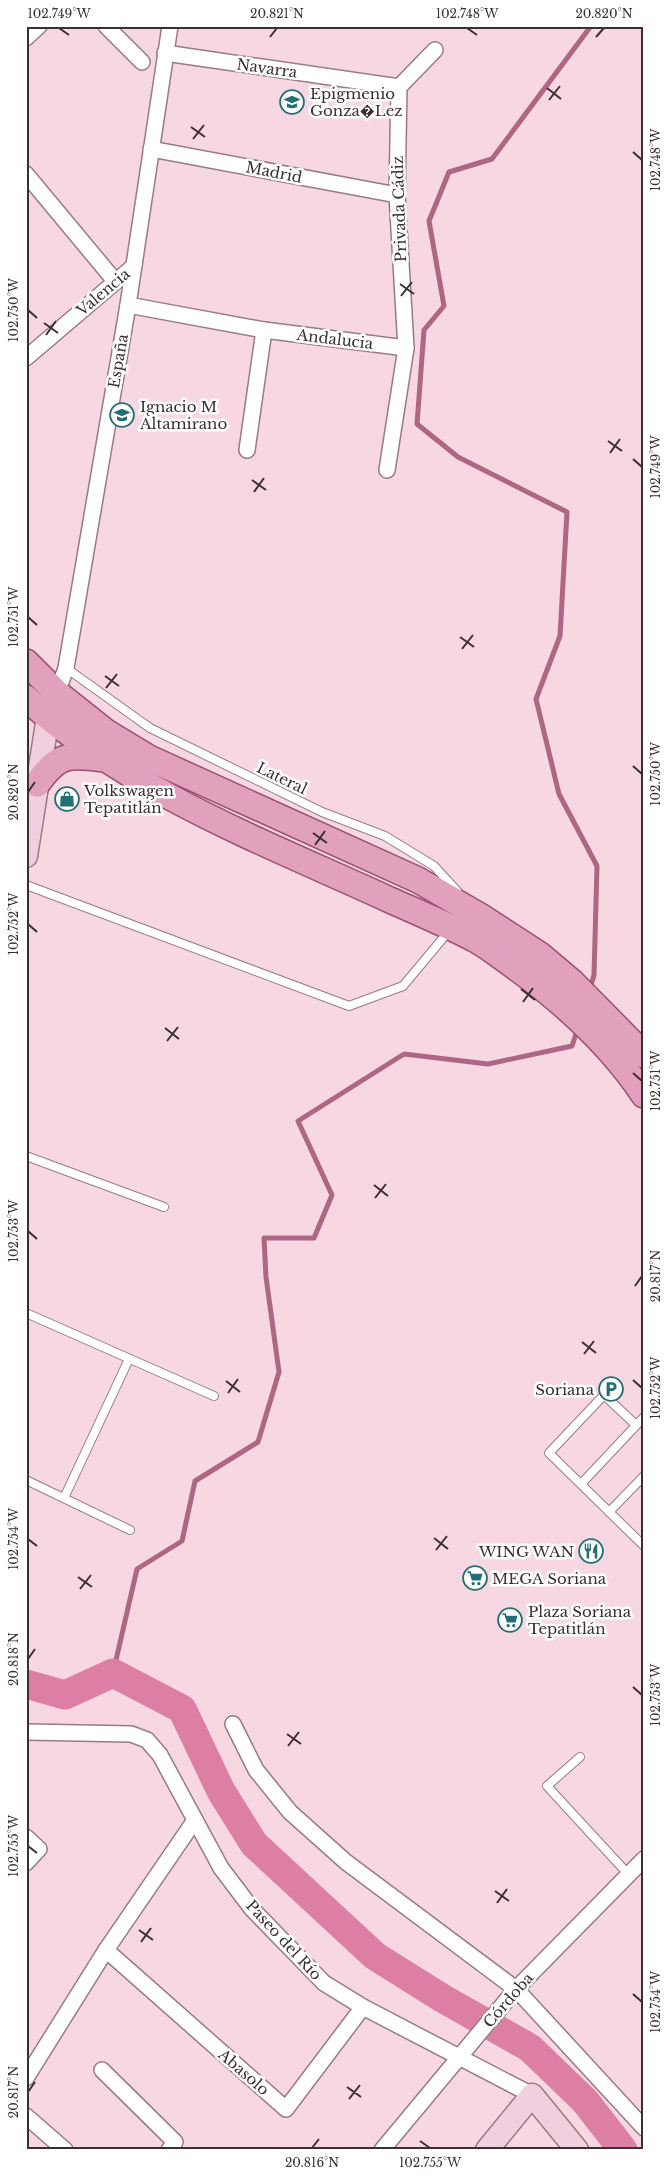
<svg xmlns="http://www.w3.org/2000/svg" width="670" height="2176" font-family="'Libre Baskerville',serif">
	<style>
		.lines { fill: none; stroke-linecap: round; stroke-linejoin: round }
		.stream { stroke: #ad6683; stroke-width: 5 }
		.river { stroke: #dd7ea5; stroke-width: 29 }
		.lane-casing { stroke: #987b85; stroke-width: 10 }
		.street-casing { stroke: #987b85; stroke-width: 18 }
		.secondary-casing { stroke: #987b85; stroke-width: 25 }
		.primary-casing { stroke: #9a5070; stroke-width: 28 }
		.lane { stroke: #fff; stroke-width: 8 }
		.street { stroke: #fff; stroke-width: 15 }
		.secondary { stroke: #f0d0de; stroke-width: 22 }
		.primary { stroke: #e1a1bd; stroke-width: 25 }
		.ticks { fill: none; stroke: #3c2f34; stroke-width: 2 }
		.labels { text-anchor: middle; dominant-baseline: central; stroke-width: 5; stroke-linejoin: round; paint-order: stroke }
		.street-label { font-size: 15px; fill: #3c2f34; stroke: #fff }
		.poi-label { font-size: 15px; fill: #3c2f34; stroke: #fff; text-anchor: start }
		.neatline { fill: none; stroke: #3c2f34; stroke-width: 2 }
		.ticks-label { font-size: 12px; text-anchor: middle; fill: #3c2f34 }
	</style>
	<rect width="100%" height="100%" fill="#f7d7e2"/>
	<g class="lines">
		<!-- stream -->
		<g class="stream">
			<polyline points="590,989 594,975 597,866 559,794 536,699 560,636 567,512 458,457 417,424 424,330 444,306 429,221 449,172 492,159 591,26"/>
			<polyline points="113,1673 137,1569 182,1541 195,1481 258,1442 279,1372 266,1277 264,1238 314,1238 332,1195 298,1121 404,1054 488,1064 572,1046 578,1028"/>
		</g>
		<!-- river -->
		<polyline class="river" points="26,1684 65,1695 113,1673 182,1709 221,1791 254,1844 375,1956 442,1998 530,2048 585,2101 623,2150"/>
		<!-- lane casing -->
		<g class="lane-casing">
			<g id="lane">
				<polyline points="66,668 150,728 322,812 385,836 434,866 457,891"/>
				<polyline points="26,885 349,1006 403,986 449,931"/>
				<polyline points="26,1156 164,1207"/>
				<polyline points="26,1313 214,1396"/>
				<polyline points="636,1425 604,1395 549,1453 644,1546"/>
				<polyline points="26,1480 130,1530"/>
				<polyline points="582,1483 644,1417"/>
				<polyline points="64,1498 129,1359"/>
				<polyline points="609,1512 644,1476"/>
				<polyline points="580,1757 547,1786 628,1874"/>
			</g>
		</g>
		<!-- street casing -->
		<g class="street-casing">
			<g id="street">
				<polyline points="106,26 142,62"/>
				<polyline points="26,38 39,26"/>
				<polyline points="165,53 399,87"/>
				<polyline points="151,149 397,195"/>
				<polyline points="26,174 115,281"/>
				<polyline points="128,305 264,330 406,348"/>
				<polyline points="26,358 134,266"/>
				<polyline points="247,450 264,330"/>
				<polyline points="387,470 406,348 397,195 399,87 435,50"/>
				<polyline points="57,693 66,668 128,305 170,26"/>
				<polyline points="233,1724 256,1770 290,1812 346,1862 516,1989 644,2128"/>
				<polyline points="26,1732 131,1734 147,1740 160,1755 221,1868 252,1909 324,1983 363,2007 532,2095"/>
				<polyline points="26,1837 39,1849 26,1863"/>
				<polyline points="106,1950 286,2109 363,2007"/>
				<polyline points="102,2070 175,2142 169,2150"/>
				<polyline points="26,2078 106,1950 195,1820"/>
				<polyline points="26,2116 65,2150"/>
				<polyline points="382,2150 516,1989 644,1859"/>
			</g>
		</g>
		<!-- secondary casing -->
		<g class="secondary-casing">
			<g id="secondary">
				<polyline points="26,856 48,717 54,702"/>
				<polyline points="487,2150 532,2095 577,2150"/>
			</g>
		</g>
		<!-- primary casing -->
		<g class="primary-casing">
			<g id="primary">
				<polyline points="26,662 57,693 106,732 149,758 418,880 480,916 540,955 572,982 644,1055"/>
				<path d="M26,698C130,792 264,842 390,900C419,913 448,925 476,940C487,946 497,954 507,961C559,998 608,1041 644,1095"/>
				<path d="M37,784C58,754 68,754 103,759"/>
			</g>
		</g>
		<!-- lane -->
		<use href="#lane" class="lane"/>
		<!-- street -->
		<use href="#street" class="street"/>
		<!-- secondary -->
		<use href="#secondary" class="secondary"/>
		<!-- primary -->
		<use href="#primary" class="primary"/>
	</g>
	<!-- ticks -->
	<path class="ticks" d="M59,28L69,35M467,28L477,35M270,37L277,28M596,37L604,28M547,88L561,99M549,100L560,86M191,127L205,137M193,139L204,125M633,152L642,160M400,284L414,294M401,296L412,282M28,310L37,318M44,323L58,333M46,335L56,321M608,441L622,451M610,453L620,439M633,459L642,467M252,480L266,490M254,492L264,478M28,617L37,625M460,637L474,647M462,649L473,635M105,676L119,686M106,688L117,674M633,766L642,774M28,792L35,782M313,833L327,843M315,845L325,831M28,924L37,932M521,989L535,1000M523,1002L533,988M165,1028L179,1039M167,1041L178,1027M633,1073L642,1081M374,1185L388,1196M375,1198L386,1184M28,1231L37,1239M635,1286L642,1276M582,1342L596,1353M584,1354L594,1341M633,1380L642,1388M226,1381L240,1392M228,1393L238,1379M434,1538L448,1549M28,1539L37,1546M436,1550L447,1536M78,1577L92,1587M80,1589L91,1575M28,1659L35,1649M633,1687L642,1695M287,1734L301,1744M288,1746L299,1732M28,1846L37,1853M495,1891L509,1901M497,1903L507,1889M139,1930L153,1940M141,1942L151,1928M633,1994L642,2002M347,2087L361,2097M28,2092L35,2082M349,2099L360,2085M420,2141L430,2148M312,2148L319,2139"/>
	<!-- icons -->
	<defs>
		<g id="school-ring" transform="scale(1.25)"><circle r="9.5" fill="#fff" stroke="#246e76" stroke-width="1.5"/><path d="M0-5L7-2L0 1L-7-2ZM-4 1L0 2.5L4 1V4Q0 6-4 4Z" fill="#246e76"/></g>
		<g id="shop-ring" transform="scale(1.25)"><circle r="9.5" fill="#fff" stroke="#246e76" stroke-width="1.5"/><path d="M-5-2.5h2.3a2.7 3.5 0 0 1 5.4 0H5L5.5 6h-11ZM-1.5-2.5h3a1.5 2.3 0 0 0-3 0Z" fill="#246e76"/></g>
		<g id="parking-ring" transform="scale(1.25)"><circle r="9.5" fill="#fff" stroke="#246e76" stroke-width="1.5"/><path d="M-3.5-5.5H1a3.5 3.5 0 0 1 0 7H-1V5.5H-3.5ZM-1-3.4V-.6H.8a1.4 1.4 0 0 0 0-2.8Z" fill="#246e76"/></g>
		<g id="restaurant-ring" transform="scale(1.25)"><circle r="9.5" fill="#fff" stroke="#246e76" stroke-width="1.5"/><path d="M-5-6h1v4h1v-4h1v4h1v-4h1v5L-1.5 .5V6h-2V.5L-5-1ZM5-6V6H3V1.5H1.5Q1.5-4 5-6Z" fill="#246e76"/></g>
		<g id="supermarket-ring" transform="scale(1.25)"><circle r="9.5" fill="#fff" stroke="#246e76" stroke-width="1.5"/><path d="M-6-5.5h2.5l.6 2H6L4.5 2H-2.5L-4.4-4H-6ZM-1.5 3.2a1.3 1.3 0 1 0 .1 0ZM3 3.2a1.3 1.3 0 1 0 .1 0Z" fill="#246e76"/></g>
	</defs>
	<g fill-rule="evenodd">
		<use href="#school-ring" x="292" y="102"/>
		<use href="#school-ring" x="122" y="415"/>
		<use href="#shop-ring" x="67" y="799"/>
		<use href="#parking-ring" x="611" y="1389"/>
		<use href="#restaurant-ring" x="591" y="1551"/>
		<use href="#supermarket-ring" x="475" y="1578"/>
		<use href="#supermarket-ring" x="510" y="1620"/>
	</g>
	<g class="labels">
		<!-- street labels -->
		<g class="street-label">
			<text transform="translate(267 68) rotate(8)">Navarra</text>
			<text transform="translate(274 172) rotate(11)">Madrid</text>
			<text transform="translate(399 209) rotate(-92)">Privada Cádiz</text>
			<text transform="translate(103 292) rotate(-40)">Valencia</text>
			<text transform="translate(335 339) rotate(7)">Andalucia</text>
			<text transform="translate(118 361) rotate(-80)">España</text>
			<text transform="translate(282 778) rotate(26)">Lateral</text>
			<text transform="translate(284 1940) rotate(47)">Paseo del Río</text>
			<text transform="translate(508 2000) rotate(-49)">Córdoba</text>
			<text transform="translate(244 2072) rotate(41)">Abasolo</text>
		</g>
		<!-- poi labels -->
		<g class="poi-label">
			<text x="310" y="93">Epigmenio<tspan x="310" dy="17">Gonza�Lez</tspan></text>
			<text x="140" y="406">Ignacio M<tspan x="140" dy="17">Altamirano</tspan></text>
			<text x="84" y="790">Volkswagen<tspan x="84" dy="17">Tepatitlán</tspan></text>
			<text x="594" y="1389" text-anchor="end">Soriana</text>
			<text x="574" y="1551" text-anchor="end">WING WAN</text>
			<text x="492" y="1578">MEGA Soriana</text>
			<text x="528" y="1611">Plaza Soriana<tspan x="528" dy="17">Tepatitlán</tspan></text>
		</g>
	</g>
	<!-- border -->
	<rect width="670" height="2176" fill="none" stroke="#ffffff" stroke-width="55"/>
	<rect x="28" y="28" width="614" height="2120" class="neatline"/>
	<g class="ticks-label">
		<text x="59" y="18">102.749°W</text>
		<text x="277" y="18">20.821°N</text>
		<text x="467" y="18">102.748°W</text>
		<text x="604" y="18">20.820°N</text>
		<text transform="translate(656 160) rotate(-90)" y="4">102.748°W</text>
		<text transform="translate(14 310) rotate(-90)" y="4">102.750°W</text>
		<text transform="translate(656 467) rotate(-90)" y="4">102.749°W</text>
		<text transform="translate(14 617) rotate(-90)" y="4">102.751°W</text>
		<text transform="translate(656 774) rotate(-90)" y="4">102.750°W</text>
		<text transform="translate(14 792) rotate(-90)" y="4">20.820°N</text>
		<text transform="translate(14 924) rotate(-90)" y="4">102.752°W</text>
		<text transform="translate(656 1081) rotate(-90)" y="4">102.751°W</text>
		<text transform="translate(14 1231) rotate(-90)" y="4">102.753°W</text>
		<text transform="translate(656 1276) rotate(-90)" y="4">20.817°N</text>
		<text transform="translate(656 1388) rotate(-90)" y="4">102.752°W</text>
		<text transform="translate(14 1539) rotate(-90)" y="4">102.754°W</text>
		<text transform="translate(14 1659) rotate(-90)" y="4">20.818°N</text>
		<text transform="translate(656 1695) rotate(-90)" y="4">102.753°W</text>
		<text transform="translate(14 1846) rotate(-90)" y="4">102.755°W</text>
		<text transform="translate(656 2002) rotate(-90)" y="4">102.754°W</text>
		<text transform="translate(14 2092) rotate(-90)" y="4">20.817°N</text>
		<text x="312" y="2167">20.816°N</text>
		<text x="430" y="2167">102.755°W</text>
	</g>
</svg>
